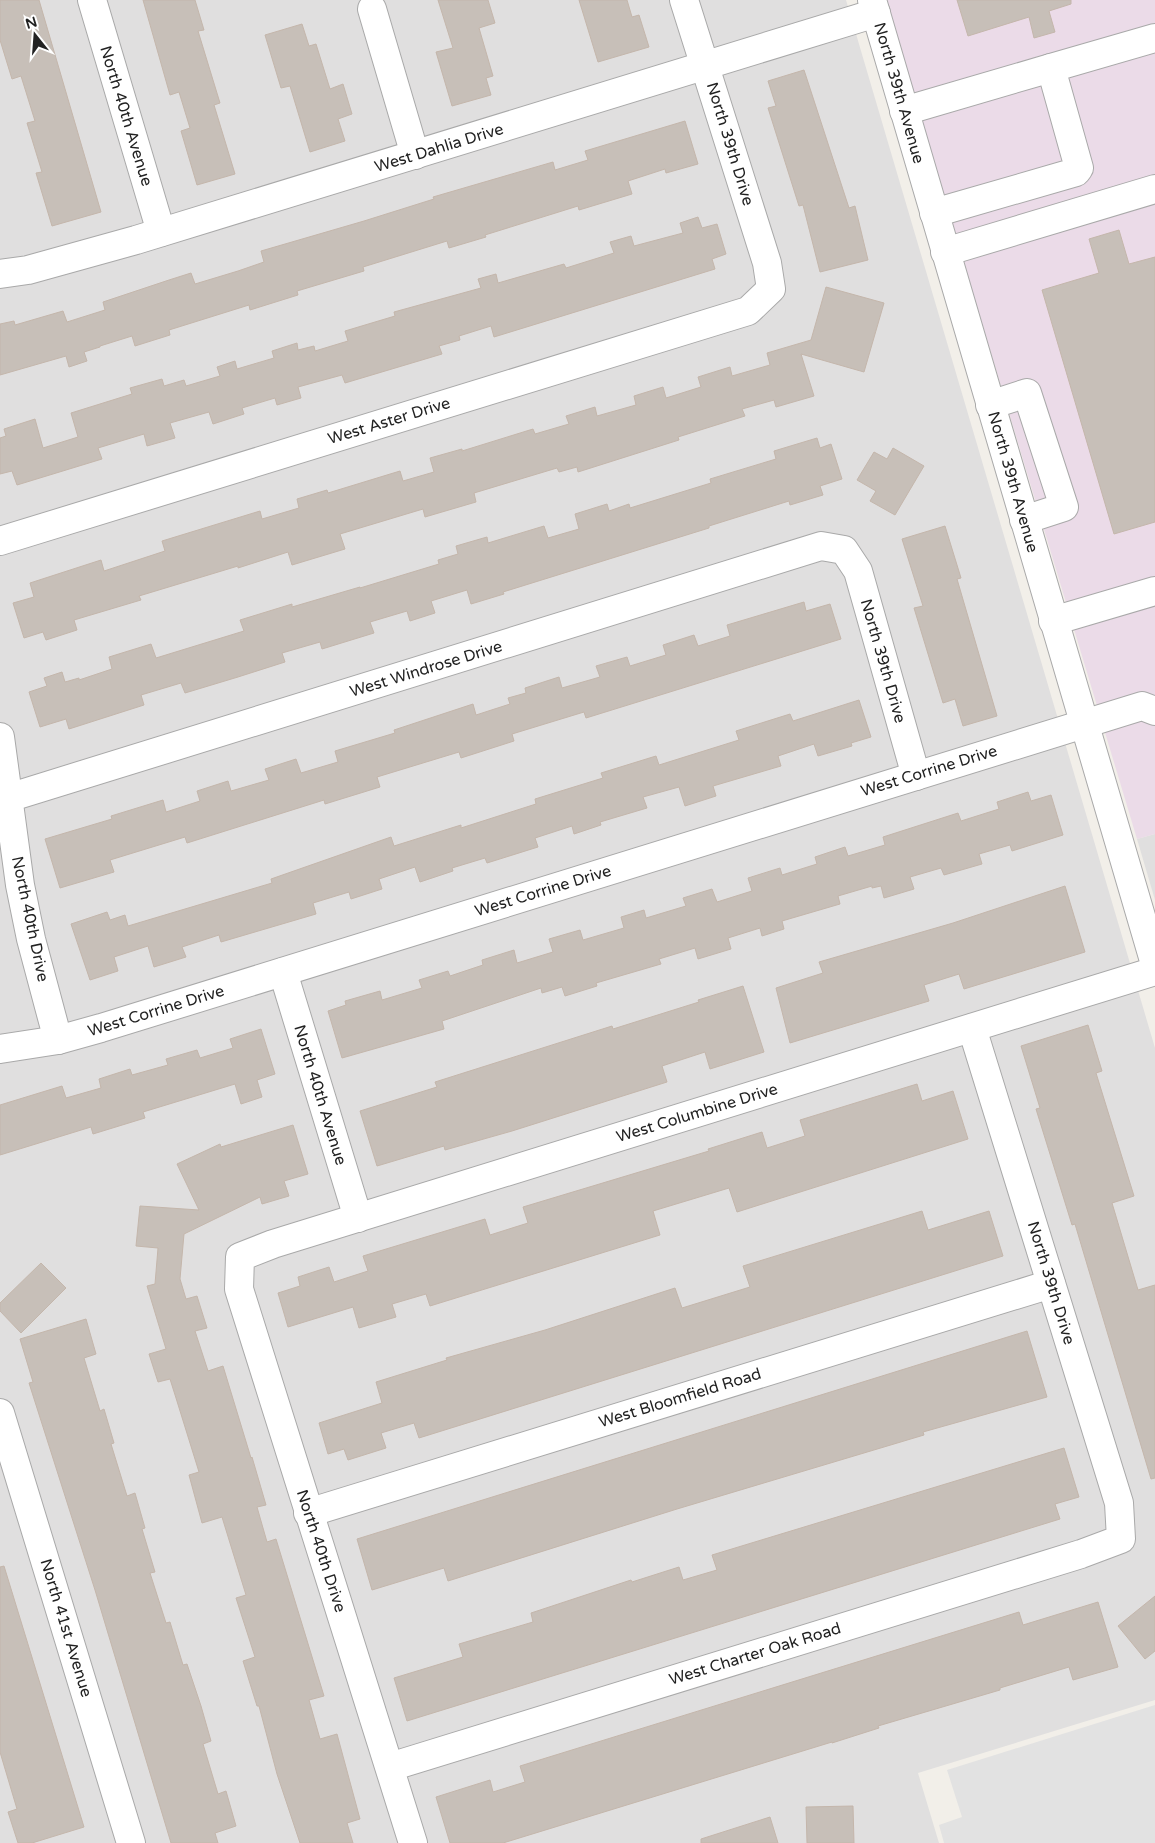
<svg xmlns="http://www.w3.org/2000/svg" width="1155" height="1843" font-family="'Varela Round',sans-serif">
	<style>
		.residential { fill: #e0dfdf }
		.industrial { fill: #ebdbe8 }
		.parking { fill: #e2e2e2 }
		.building { fill: #c7bfb8; stroke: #c4b6ab }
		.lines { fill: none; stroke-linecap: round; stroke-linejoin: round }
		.minor-casing { stroke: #a9a9a9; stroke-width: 30 }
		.minor { stroke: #fff; stroke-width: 28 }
		.labels { text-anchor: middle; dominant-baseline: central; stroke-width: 4; stroke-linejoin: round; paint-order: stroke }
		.street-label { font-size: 16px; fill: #222; stroke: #fff }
	</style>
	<rect width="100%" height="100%" fill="#f2efe9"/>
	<!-- residential -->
	<g class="residential">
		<polygon points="0,0 846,0 1155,1048 1155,1700 918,1773 939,1843 0,1843"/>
		<polygon points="1155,834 1155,900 1137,839"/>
	</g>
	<!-- industrial -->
	<polygon class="industrial" points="885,0 1155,0 1155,834 1137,839"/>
	<!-- parking -->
	<polygon class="parking" points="1155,1705 1155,1843 944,1843 939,1825 962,1817 947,1770"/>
	<!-- building -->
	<g class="building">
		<polygon points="0,0 39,0 101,212 52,226 36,173 42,172 27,123 35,121 21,76 12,79 0,40"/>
		<polygon points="143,0 195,0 204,30 198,31 220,103 214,105 235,174 197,185 181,131 190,128 179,92 170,95"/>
		<polygon points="438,0 488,0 495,23 479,28 493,76 486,78 491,95 452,106 436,52 453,48"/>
		<polygon points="579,0 627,0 632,17 639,15 649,47 598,62"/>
		<polygon points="957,0 1071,0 1071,4 1049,11 1055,32 1034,38 1029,17 968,36"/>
		<polygon points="302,24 309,46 316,44 330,89 343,84 352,114 338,119 345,141 310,152 290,86 281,88 265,35"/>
		<polygon points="804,70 849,208 855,206 868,260 820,272 803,205 799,206 768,108 776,106 768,81"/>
		<polygon points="685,121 698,164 666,173 665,169 628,181 632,194 579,210 578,206 485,235 486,237 449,248 447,241 363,267 364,271 297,291 298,295 250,310 249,305 169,330 170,335 135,346 132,336 100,346 100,347 84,352 87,361 69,367 66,356 0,375 0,324 14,321 15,325 63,311 67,322 105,310 103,302 169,280 191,273 195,284 238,271 264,262 261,251 364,221 434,199 433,197 553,162 555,170 588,160 585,151"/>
		<polygon points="698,217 702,228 717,224 726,254 712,259 715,269 494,337 491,326 459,336 460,340 439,346 442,354 345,383 342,375 298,387 301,398 277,405 275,398 242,408 244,414 213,424 209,412 170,423 175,438 147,446 144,434 98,448 102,459 17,485 12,471 0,474 0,438 6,436 4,429 35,419 43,448 78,437 71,413 132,394 130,388 162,379 164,386 184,380 186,386 220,376 217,367 235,361 237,369 274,358 272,351 297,343 298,350 314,346 315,351 348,341 345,331 395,316 394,312 481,288 478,279 496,274 498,283 564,264 566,268 614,253 610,242 631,236 634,246 683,233 680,223"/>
		<polygon points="1119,230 1129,264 1155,257 1155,522 1114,534 1042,290 1099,273 1089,239"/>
		<polygon points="826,287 884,303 864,372 801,354 814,396 776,407 774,400 742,409 745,416 678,437 679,440 578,472 577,467 559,472 557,468 474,493 476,502 425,517 423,509 340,534 345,549 292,565 288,552 238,568 238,566 139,596 141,600 74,620 77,630 46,640 43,632 24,638 13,603 34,597 30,583 101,560 104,571 165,551 162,541 260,511 262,519 299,508 297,499 327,490 328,493 400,471 403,481 434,472 430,458 462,449 462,451 533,429 535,434 569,424 566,416 595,407 597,416 636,405 634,396 663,387 666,398 701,387 698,377 730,367 732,376 770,365 767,353 811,340"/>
		<polygon points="817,438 820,448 831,444 842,479 820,486 823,495 790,505 789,501 709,526 709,528 503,592 504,594 471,604 467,590 431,601 435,613 410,621 407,611 370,622 374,633 322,649 320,642 282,653 285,662 238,677 185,693 181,683 141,695 144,705 69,729 66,719 40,727 29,692 47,686 44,678 62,672 65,682 79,678 79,680 112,669 109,657 151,644 156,658 244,631 240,620 292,604 292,607 360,587 360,588 439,564 438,560 458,554 456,546 487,537 488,543 544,526 548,538 579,529 575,514 607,504 609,511 629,504 630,508 711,483 710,479 776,459 774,451"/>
		<polygon points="893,448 924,466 895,515 870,501 876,491 857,480 874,452 887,459"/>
		<polygon points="945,526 961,578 957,579 997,716 963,726 955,699 943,703 914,608 923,606 902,539"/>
		<polygon points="804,602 806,611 830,604 841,639 586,718 584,712 512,734 514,741 461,758 459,752 377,777 380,787 325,804 324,800 187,843 185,837 110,860 114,872 60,888 45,839 112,819 111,816 163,800 166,812 200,801 197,791 228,781 231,791 269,780 265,769 296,759 301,773 338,762 335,751 395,733 394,730 473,704 476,715 510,704 508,698 526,693 525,688 559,677 562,688 600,677 596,666 627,657 630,666 666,655 663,645 694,635 698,646 730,636 727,625"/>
		<polygon points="859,700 871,737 851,743 852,746 818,756 814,744 778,756 781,766 713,786 716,796 685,806 679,787 643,797 647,808 600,822 601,825 574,834 572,826 535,838 538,847 487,863 485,858 452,868 453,871 420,882 415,867 379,879 382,889 351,899 349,892 313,903 316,914 221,942 219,935 182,947 186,957 154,967 148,946 114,957 118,971 90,980 71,924 107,912 110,920 125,915 128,926 272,883 271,879 391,837 394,846 461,825 461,828 536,804 535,799 603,778 601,773 656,756 659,765 739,740 736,731 790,714 793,721"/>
		<polygon points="1028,792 1031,801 1051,795 1063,835 1012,851 1010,845 979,854 982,864 944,875 941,868 910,877 914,889 884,898 881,886 872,888 872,886 838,896 840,904 782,921 784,929 762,936 760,928 728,938 731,949 698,959 695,948 659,959 661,964 596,983 597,986 565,996 562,987 542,993 541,988 442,1021 444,1029 342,1058 328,1011 346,1005 345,1001 380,991 382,1000 422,988 419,980 448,971 450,976 483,965 482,960 514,950 517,963 553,952 549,939 580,930 583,940 624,928 621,917 644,910 646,918 686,906 683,898 712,889 717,902 752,891 748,878 780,868 782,875 817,864 815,857 845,847 848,856 885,845 883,837 958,813 961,821 999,809 997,802"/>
		<polygon points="1065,886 1085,952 964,989 959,974 924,985 929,1001 790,1043 776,988 823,973 819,962 953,923"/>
		<polygon points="743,986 764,1052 710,1069 705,1052 662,1066 667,1082 512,1131 445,1150 444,1146 377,1166 360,1111 437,1087 435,1082 612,1026 613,1029 699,1002 698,1000"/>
		<polygon points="1088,1025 1102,1071 1096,1073 1134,1196 1112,1203 1138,1290 1155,1285 1155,1478 1151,1479 1075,1224 1072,1225 1036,1109 1040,1108 1021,1046"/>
		<polygon points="261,1029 275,1074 257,1080 262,1097 241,1104 235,1084 143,1112 145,1118 93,1134 91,1127 0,1155 0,1105 62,1086 66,1098 101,1088 99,1079 130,1069 132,1075 168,1065 166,1059 197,1050 200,1058 233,1048 230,1039"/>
		<polygon points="917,1084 922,1101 953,1091 968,1139 737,1212 729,1188 653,1211 660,1235 430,1306 426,1294 392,1304 396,1317 359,1328 353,1307 288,1327 278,1293 300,1286 298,1277 329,1267 334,1282 368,1271 363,1256 485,1219 490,1235 528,1223 523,1207 709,1151 708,1149 762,1132 767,1148 805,1136 800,1120"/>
		<polygon points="293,1125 308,1174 284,1181 289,1196 262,1204 260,1197 184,1234 180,1279 186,1299 197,1296 207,1328 195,1331 208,1371 223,1366 251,1458 252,1457 266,1505 257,1507 267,1542 276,1539 324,1696 309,1700 320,1739 337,1734 360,1819 347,1823 353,1843 300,1843 277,1774 259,1706 257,1706 243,1661 255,1657 236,1598 246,1595 222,1517 202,1523 189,1475 199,1472 176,1398 170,1379 158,1382 149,1354 166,1349 147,1286 155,1284 158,1248 136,1246 140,1206 199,1210 177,1164 220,1144 221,1147"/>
		<polygon points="922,1211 928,1230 989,1211 1003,1256 419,1438 414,1423 381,1433 386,1448 348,1460 344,1449 328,1454 319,1423 382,1403 376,1382 447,1360 446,1358 545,1330 675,1288 682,1308 750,1287 743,1266"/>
		<polygon points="41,1263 66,1288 21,1333 0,1311 0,1303"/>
		<polygon points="86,1319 96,1354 84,1358 100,1411 104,1409 114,1443 111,1444 127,1496 135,1493 145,1528 142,1529 155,1572 150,1573 166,1623 170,1622 183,1665 187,1664 201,1706 211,1741 203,1744 218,1794 226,1791 236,1826 215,1833 218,1843 171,1843 95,1590 29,1383 33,1382 20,1339"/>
		<polygon points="1027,1331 1047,1397 923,1432 924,1435 677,1509 448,1581 444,1568 372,1590 357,1539"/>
		<polygon points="1064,1448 1079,1497 1055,1504 1060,1519 407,1721 394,1678 463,1657 459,1644 533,1622 531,1613 631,1580 632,1582 679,1567 683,1580 717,1570 712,1555"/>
		<polygon points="4,1566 84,1827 32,1843 18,1843 8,1812 17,1809 0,1752 0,1567"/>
		<polygon points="1155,1596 1155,1651 1145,1659 1118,1626"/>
		<polygon points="1098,1602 1118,1667 1073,1680 1069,1667 1000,1688 1000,1690 878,1726 879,1728 832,1743 832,1742 503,1843 450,1843 436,1797 490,1780 493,1792 525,1782 520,1766 1019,1612 1023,1625"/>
		<polygon points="853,1806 854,1843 807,1843 806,1807"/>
		<polygon points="770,1817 778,1843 701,1843 701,1839"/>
	</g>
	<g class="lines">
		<!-- minor casing -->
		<g class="minor-casing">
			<g id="minor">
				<polyline points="92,0 161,232"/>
				<polyline points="872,0 1155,964"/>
				<polyline points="372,9 415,155"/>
				<polyline points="904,111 1051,68"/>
				<polyline points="934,213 1076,172 1079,168 1051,68 1155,38"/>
				<polyline points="945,252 1155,189"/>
				<polyline points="0,274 28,270 136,240 876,13"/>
				<polyline points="990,405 1027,393 1064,507 1024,520"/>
				<polyline points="0,541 748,311 771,289 767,263 684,0"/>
				<polyline points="1053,621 1155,591"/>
				<polyline points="0,737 20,885 31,939 58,1040"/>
				<polyline points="8,798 821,546 844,550 858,571 916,776"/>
				<polyline points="283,972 358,1218"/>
				<polyline points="0,1049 58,1040 101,1028 1142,706 1155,711"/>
				<polyline points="0,1413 131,1843"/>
				<polyline points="308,1513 1051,1284"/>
				<polyline points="390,1767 1081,1554 1121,1539 1119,1503 972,1028"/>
				<polyline points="413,1843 239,1289 240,1257 273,1244 1155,971"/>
			</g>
		</g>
		<!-- minor -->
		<use href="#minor" class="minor"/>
	</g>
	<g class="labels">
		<!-- street labels -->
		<g class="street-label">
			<text transform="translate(899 93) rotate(74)">North 39th Avenue</text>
			<text transform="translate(126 116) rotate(73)">North 40th Avenue</text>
			<text transform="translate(730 144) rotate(73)">North 39th Drive</text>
			<text transform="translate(439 148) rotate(-17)">West Dahlia Drive</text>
			<text transform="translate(389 421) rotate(-17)">West Aster Drive</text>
			<text transform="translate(1013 482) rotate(74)">North 39th Avenue</text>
			<text transform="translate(883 661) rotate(74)">North 39th Drive</text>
			<text transform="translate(426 669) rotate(-17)">West Windrose Drive</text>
			<text transform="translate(929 771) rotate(-17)">West Corrine Drive</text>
			<text transform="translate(543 891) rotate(-17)">West Corrine Drive</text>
			<text transform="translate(30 919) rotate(78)">North 40th Drive</text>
			<text transform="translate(156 1011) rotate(-17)">West Corrine Drive</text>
			<text transform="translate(320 1095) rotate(73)">North 40th Avenue</text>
			<text transform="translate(697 1113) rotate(-17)">West Columbine Drive</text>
			<text transform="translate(1051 1283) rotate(73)">North 39th Drive</text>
			<text transform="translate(680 1398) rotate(-17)">West Bloomfield Road</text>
			<text transform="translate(321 1551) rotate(72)">North 40th Drive</text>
			<text transform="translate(66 1628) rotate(73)">North 41st Avenue</text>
			<text transform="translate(755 1654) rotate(-17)">West Charter Oak Road</text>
		</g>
	</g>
	<!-- north arrow -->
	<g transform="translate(35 35) rotate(343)" stroke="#ffffff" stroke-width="4" paint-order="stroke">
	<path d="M0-4L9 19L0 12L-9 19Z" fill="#222222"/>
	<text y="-8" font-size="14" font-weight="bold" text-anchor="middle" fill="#222222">N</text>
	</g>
</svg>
